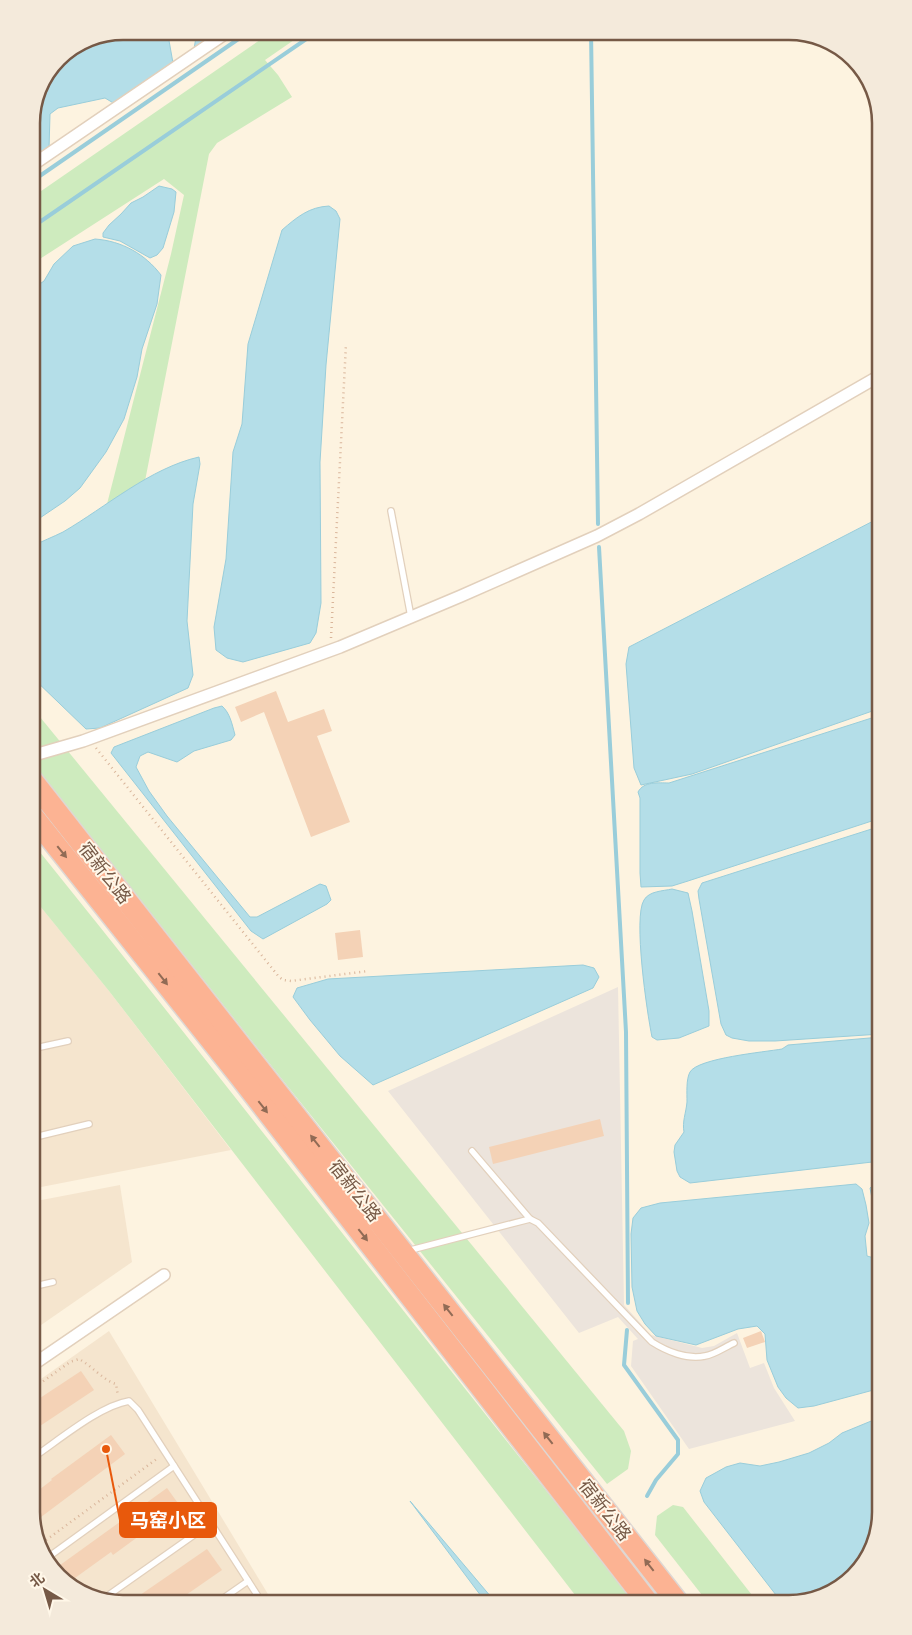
<svg xmlns="http://www.w3.org/2000/svg" width="912" height="1635" font-family="'Varela Round','Noto Sans SC',sans-serif">
	<style>
		.residential { fill: #f5e5ce }
		.industrial { fill: #ece4dc }
		.green { fill: #ceebbe }
		.water { fill: #b4dee8; stroke: #99cdda }
		.lines { fill: none; stroke-linecap: round; stroke-linejoin: round }
		.stream { stroke: #99cdda; stroke-width: 4 }
		.building { fill: #f4d2b6 }
		.lane-casing { stroke: #e2d0bc; stroke-width: 8 }
		.street-casing { stroke: #e2d0bc; stroke-width: 14 }
		.highway-casing { stroke: #ded7d3; stroke-width: 24 }
		.path { stroke: #d9b59a; stroke-width: 2.5; stroke-dasharray: 1 4; stroke-linecap: butt }
		.lane { stroke: #fff; stroke-width: 5.5 }
		.street { stroke: #fff; stroke-width: 11 }
		.highway { stroke: #fcb393; stroke-width: 21 }
		.oneway { fill: #916b55 }
		.labels { text-anchor: middle; dominant-baseline: central; stroke-width: 4; stroke-linejoin: round; paint-order: stroke }
		.street-label { font-size: 18px; fill: #765946; stroke: #fff7e8 }
		.rim { fill: none; stroke: #765946; stroke-width: 2.5 }
		.leader { fill: none; stroke: #e8590c; stroke-width: 2 }
		.callout-dot { fill: #e8590c; stroke: #fff7e8; stroke-width: 2 }
		.callout { fill: #e8590c; stroke: #e8590c; stroke-width: 2 }
		.callout-label { font-size: 19px; text-anchor: middle; font-weight: bold; fill: #fff }
	</style>
	<rect width="100%" height="100%" fill="#fdf3e0"/>
	<!-- residential -->
	<g class="residential">
		<polygon points="31,895 109,991 231,1150 31,1189"/>
		<polygon points="120,1185 132,1262 31,1332 31,1202"/>
		<polygon points="109,1331 274,1604 117,1604 72,1588 38,1547 31,1512 31,1386"/>
	</g>
	<!-- industrial -->
	<polygon class="industrial" points="618,987 624,1305 651,1335 702,1348 714,1346 737,1333 750,1368 764,1363 774,1388 795,1421 689,1449 631,1366 633,1341 638,1339 618,1317 579,1333 388,1091"/>
	<!-- green -->
	<g class="green">
		<polygon points="273,31 307,31 265,60 278,75 292,97 217,143 209,154 145,481 107,504 171,254 184,195 164,179 32,264 31,267 31,198"/>
		<polygon points="31,706 624,1431 631,1451 628,1469 607,1484 285,1083 31,761"/>
		<path d="M31,841C233,1092 430,1347 632,1598L631,1604H582L109,991L31,895Z"/>
		<polygon points="673,1505 683,1507 759,1604 709,1604 655,1535 657,1516"/>
	</g>
	<!-- water -->
	<g class="water">
		<polygon points="123,31 179,31 168,35 173,63 115,104 105,98 58,108 50,114 49,149 31,161 31,117 58,58 88,38"/>
		<polygon points="197,31 223,31 194,49"/>
		<polygon points="159,186 172,189 176,192 174,212 163,248 157,255 150,258 120,241 103,237 103,233 109,225 121,214 131,203 143,197"/>
		<path d="M329,206L336,211L340,219L326,365L320,462L321,603L316,633L310,643L243,662L227,658L216,650L214,627L226,559L233,452L242,424L248,344L282,230C297,217 309,207 329,206Z"/>
		<path d="M95,239C122,241 145,254 161,275L157,304L142,349L137,377L124,419L106,452L80,488L65,501L31,524V290L44,281L54,264L73,246Z"/>
		<path d="M199,457L200,464L193,504L187,621L193,675L188,688L100,728L86,729L31,676V547C42,541 53,537 63,532C106,507 150,468 199,457Z"/>
		<polygon points="881,517 881,708 692,774 641,785 634,768 626,664 629,647"/>
		<path d="M222,706C230,713 232,724 235,735L231,740L194,751L177,762L148,752L140,756L136,767L149,791L167,816L250,917H257L320,884L326,886L331,900L327,904L263,939L251,931L111,753L114,747L214,708Z"/>
		<path d="M881,715V818L688,881L672,886L641,887L640,873V798L638,792C644,781 658,783 669,783Z"/>
		<polygon points="881,826 881,1034 775,1041 749,1041 732,1038 726,1035 721,1024 699,899 698,891 702,883"/>
		<path d="M672,889L688,893L692,911L709,1011V1026L679,1038L657,1040L652,1037C647,1013 633,917 644,900C649,891 663,891 672,889Z"/>
		<polygon points="583,965 594,968 599,977 593,988 373,1085 340,1056 310,1020 293,997 297,988 328,979"/>
		<path d="M881,1037V1161L690,1183L680,1177L677,1171L674,1152L675,1145L684,1132C682,1122 686,1113 687,1102C687,1093 686,1079 690,1072C698,1058 765,1052 782,1049L788,1045Z"/>
		<polygon points="881,1182 881,1251 876,1251 872,1246 875,1214 870,1188 874,1184"/>
		<polygon points="856,1184 862,1189 866,1205 869,1223 865,1236 867,1256 874,1258 881,1257 881,1388 814,1406 798,1408 786,1398 778,1387 767,1360 765,1334 757,1326 738,1329 696,1345 656,1336 645,1324 637,1311 632,1287 631,1234 633,1218 641,1208 660,1203"/>
		<polygon points="881,1417 881,1512 865,1563 824,1597 783,1604 704,1502 700,1491 706,1478 726,1467 740,1463 760,1466 779,1462 809,1453 829,1443 842,1433"/>
		<polygon points="410,1501 497,1604 487,1604"/>
	</g>
	<g class="lines">
		<!-- stream -->
		<g class="stream">
			<polyline points="591,31 598,524"/>
			<polyline points="31,182 250,31"/>
			<polyline points="31,228 318,31"/>
			<polyline points="599,547 626,1032 628,1303"/>
			<polyline points="627,1330 624,1365 678,1440 678,1454 656,1480 647,1496"/>
		</g>
	</g>
	<!-- building -->
	<g class="building">
		<polygon points="276,691 288,722 324,709 332,731 317,736 350,822 311,837 264,712 241,722 235,707"/>
		<polygon points="360,930 363,957 338,960 335,933"/>
		<polygon points="600,1119 604,1136 493,1164 489,1147"/>
		<polygon points="761,1331 765,1342 747,1348 743,1338"/>
		<polygon points="81,1371 94,1390 31,1432 31,1404"/>
		<polygon points="111,1435 125,1454 33,1523 31,1512 31,1496 52,1480 51,1479"/>
		<polygon points="167,1488 180,1506 113,1555 111,1552 68,1583 56,1568"/>
		<polygon points="207,1549 222,1570 173,1604 127,1604"/>
	</g>
	<g class="lines">
		<!-- lane casing -->
		<g class="lane-casing">
			<g id="lane">
				<polyline points="391,511 411,617"/>
				<polyline points="31,1049 68,1041"/>
				<polyline points="31,1138 89,1124"/>
				<path d="M472,1151L530,1219L538,1223L652,1342C666,1351 687,1360 705,1356C714,1355 725,1347 734,1343"/>
				<polyline points="407,1251 530,1219"/>
				<polyline points="31,1287 53,1282"/>
				<path d="M31,1459C58,1441 99,1406 129,1401L138,1410L263,1604"/>
				<polyline points="47,1558 174,1466"/>
				<polyline points="103,1599 211,1523"/>
				<polyline points="215,1604 248,1581"/>
			</g>
		</g>
		<!-- street casing -->
		<g class="street-casing">
			<g id="street">
				<polyline points="31,166 229,31"/>
				<polyline points="31,756 83,741 340,647 461,596 597,536 639,514 881,375"/>
				<polyline points="31,1366 164,1275"/>
			</g>
		</g>
		<!-- highway casing -->
		<g class="highway-casing">
			<g id="highway">
				<polyline points="31,779 679,1604"/>
				<polyline points="31,814 238,1074 649,1604"/>
			</g>
		</g>
		<!-- path -->
		<g class="path">
			<polyline points="331,638 346,344"/>
			<polyline points="96,748 279,977 283,980 291,981 368,971"/>
			<path d="M31,1390L70,1362L79,1359C92,1366 103,1380 116,1384L118,1396"/>
			<polyline points="38,1546 158,1458"/>
		</g>
		<!-- lane -->
		<use href="#lane" class="lane"/>
		<!-- street -->
		<use href="#street" class="street"/>
		<!-- highway -->
		<use href="#highway" class="highway"/>
	</g>
	<!-- one-way arrows -->
	<defs><path id="oneway-solid" d="M-6-.8H1V-3.2L6.5 0L1 3.2V.8H-6Z" transform="scale(1.25)"/></defs>
	<g class="oneway">
		<use href="#oneway-solid" transform="translate(62 852) rotate(51)"/>
		<use href="#oneway-solid" transform="translate(163 979) rotate(52)"/>
		<use href="#oneway-solid" transform="translate(263 1107) rotate(52)"/>
		<use href="#oneway-solid" transform="translate(315 1141) rotate(-128)"/>
		<use href="#oneway-solid" transform="translate(363 1235) rotate(52)"/>
		<use href="#oneway-solid" transform="translate(448 1310) rotate(-128)"/>
		<use href="#oneway-solid" transform="translate(548 1438) rotate(-128)"/>
		<use href="#oneway-solid" transform="translate(649 1565) rotate(-128)"/>
	</g>
	<g class="labels">
		<!-- street labels -->
		<g class="street-label">
			<text transform="translate(105 873) rotate(52)">宿新公路</text>
			<text transform="translate(355 1191) rotate(52)">宿新公路</text>
			<text transform="translate(605 1510) rotate(52)">宿新公路</text>
		</g>
	</g>
	<!-- crop -->
	<path d="M0 0H912V1635H0ZM123 40H789A83 83 0 0 1 872 123V1512A83 83 0 0 1 789 1595H123A83 83 0 0 1 40 1512V123A83 83 0 0 1 123 40Z" fill="#f4eadb" fill-rule="evenodd"/>
	<path class="rim" d="M123 40H789A83 83 0 0 1 872 123V1512A83 83 0 0 1 789 1595H123A83 83 0 0 1 40 1512V123A83 83 0 0 1 123 40Z"/>
	<!-- callouts -->
	<path class="leader" d="M106 1449L120 1520"/>
	<circle class="callout-dot" cx="106" cy="1449" r="5"/>
	<rect class="callout" x="120" y="1503" width="96" height="34" rx="5"/>
	<g class="callout-label">
		<text x="168" y="1527">马窑小区</text>
	</g>
	<!-- north arrow -->
	<g transform="translate(45 1590) rotate(322)" stroke="#fff7e8" stroke-width="4" paint-order="stroke">
	<path d="M0-4L9 19L0 12L-9 19Z" fill="#765946"/>
	<text y="-8" font-size="14" font-weight="bold" text-anchor="middle" fill="#765946">北</text>
	</g>
</svg>
